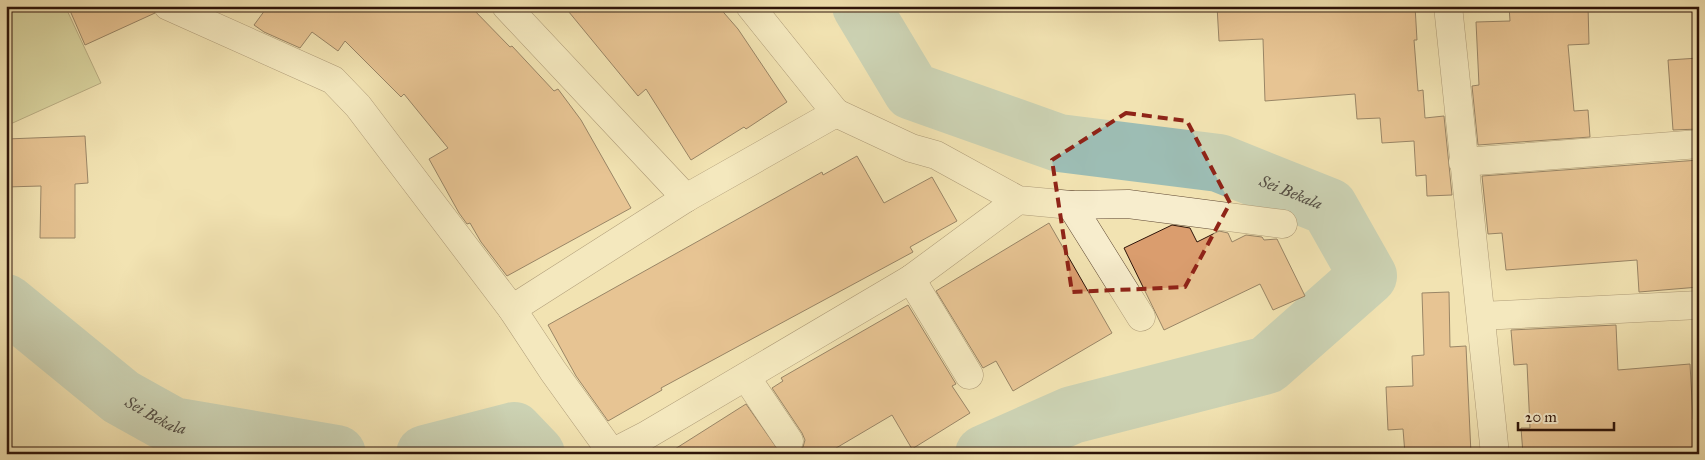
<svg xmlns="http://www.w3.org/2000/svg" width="1705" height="460" font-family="'IM FELL Great Primer',serif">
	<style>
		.green { fill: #bdc38a; stroke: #766c4a }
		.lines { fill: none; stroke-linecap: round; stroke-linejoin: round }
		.river { stroke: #9dbdb4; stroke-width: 58 }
		.building { fill: #da9d6e; stroke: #2e1409 }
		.street-casing { stroke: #5f4833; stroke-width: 29 }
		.street { stroke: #f7edcd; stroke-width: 28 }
		.marked { fill: none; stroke: #8f2418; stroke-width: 4; stroke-dasharray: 10 6; stroke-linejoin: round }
		.labels { text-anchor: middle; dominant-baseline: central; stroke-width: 4.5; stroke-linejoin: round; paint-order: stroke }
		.water-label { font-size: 16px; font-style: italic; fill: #554f45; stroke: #f7edcd }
	</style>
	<rect width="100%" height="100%" fill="#f2e3b2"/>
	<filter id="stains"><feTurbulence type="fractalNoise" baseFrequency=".004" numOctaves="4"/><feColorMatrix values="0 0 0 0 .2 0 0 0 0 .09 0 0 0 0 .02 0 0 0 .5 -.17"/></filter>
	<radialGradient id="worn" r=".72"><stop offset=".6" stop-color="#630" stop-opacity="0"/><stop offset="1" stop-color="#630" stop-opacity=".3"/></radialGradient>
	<!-- green -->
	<polygon class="green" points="6,6 65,6 101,83 6,126"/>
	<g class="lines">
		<!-- river -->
		<g class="river">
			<path id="s1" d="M861,6L912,91L1059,143L1219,163L1329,207L1368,276L1267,365L1072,415L984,454"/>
			<path id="s2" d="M6,303L121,397L173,426L337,454"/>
			<polyline points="425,454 514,431 536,454"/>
		</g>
	</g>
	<!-- building -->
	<g class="building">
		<polygon points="68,6 153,6 155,13 85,45"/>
		<polygon points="268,6 470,6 510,47 512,46 554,91 558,89 581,120 631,208 507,276 481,242 470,223 467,224 459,213 429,159 448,148 404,94 401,97 345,41 338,51 312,32 300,48 264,32 254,25"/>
		<polygon points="564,6 718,6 738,29 787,102 746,129 744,127 691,160 646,89 638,96"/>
		<polygon points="1217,6 1415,6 1417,40 1414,40 1418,91 1423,90 1425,118 1444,116 1452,195 1427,196 1426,175 1416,176 1414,141 1382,143 1380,118 1357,119 1355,94 1265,101 1263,39 1219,41"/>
		<polygon points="1509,6 1588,6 1589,44 1568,45 1574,111 1588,110 1590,137 1478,145 1472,86 1479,85 1476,22 1510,21"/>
		<polygon points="1699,58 1699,129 1673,130 1668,60"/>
		<polygon points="85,136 88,183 75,184 75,238 40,238 41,186 6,187 6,139"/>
		<polygon points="857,156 884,203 932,177 957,221 910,247 913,252 661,388 662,390 608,421 576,376 548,325 822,172 823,175"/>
		<polygon points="1699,160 1699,287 1639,292 1637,260 1506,270 1502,233 1488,234 1482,176"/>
		<polygon points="1049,223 1112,333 1013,391 996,361 983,368 936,291"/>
		<polygon points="1172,225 1190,228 1197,242 1219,231 1228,233 1232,242 1246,235 1262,237 1264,240 1277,239 1305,296 1273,310 1260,284 1164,330 1124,248"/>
		<polygon points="1449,292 1450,347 1466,346 1471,454 1405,454 1403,429 1388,430 1386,387 1413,386 1412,356 1424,355 1422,293"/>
		<polygon points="908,305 956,384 952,386 970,413 912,449 892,415 826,454 798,454 803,447 805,440 802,433 772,388 783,381 781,378"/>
		<polygon points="1616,325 1618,370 1690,364 1693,419 1699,419 1699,454 1523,454 1521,428 1530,428 1527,364 1514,365 1511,330"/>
		<polygon points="746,404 781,454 667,454"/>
	</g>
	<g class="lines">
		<!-- street casing -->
		<g class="street-casing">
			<g id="street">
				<polyline points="168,6 333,80 358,106 512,309 686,198 836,113 911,148 936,155 1018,200 1071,205 1128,204 1283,224"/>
				<polyline points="506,6 686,198"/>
				<polyline points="750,6 836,113"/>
				<polyline points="1448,6 1495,454"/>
				<polyline points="1463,162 1699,144"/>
				<polyline points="1071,205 1141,317"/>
				<polyline points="911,279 969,375"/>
				<polyline points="512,309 553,371 612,453 645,436 911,279 1018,200"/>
				<polyline points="1481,316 1699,305"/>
				<polyline points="746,377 789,441"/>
			</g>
		</g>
		<!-- street -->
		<use href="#street" class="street"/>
	</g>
	<!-- marked area -->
	<path d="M0 0H1705V460H0ZM1126,113L1187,121L1230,203L1185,287L1072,292L1052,160Z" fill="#f2e3b2" fill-opacity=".55" fill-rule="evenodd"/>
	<path class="marked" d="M1126,113L1187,121L1230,203L1185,287L1072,292L1052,160Z"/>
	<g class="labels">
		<!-- water labels -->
		<g class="water-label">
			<text stroke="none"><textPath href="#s1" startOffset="494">Sei Bekala</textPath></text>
			<text stroke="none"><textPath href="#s2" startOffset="188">Sei Bekala</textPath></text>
		</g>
	</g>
	<!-- margin -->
	<rect width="1705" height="460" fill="none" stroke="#f2e3b2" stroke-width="25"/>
	<rect x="8" y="8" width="1690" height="445" fill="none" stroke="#2e1409" stroke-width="2.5"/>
	<rect x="12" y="12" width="1680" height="435" fill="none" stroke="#2e1409"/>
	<!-- scale -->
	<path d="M1518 422v8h96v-8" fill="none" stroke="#2e1409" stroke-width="2.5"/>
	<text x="1525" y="422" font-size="15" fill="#2e1409" stroke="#f7edcd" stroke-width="4" paint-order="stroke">20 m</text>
	<rect width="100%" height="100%" filter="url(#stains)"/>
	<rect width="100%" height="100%" fill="url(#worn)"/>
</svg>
